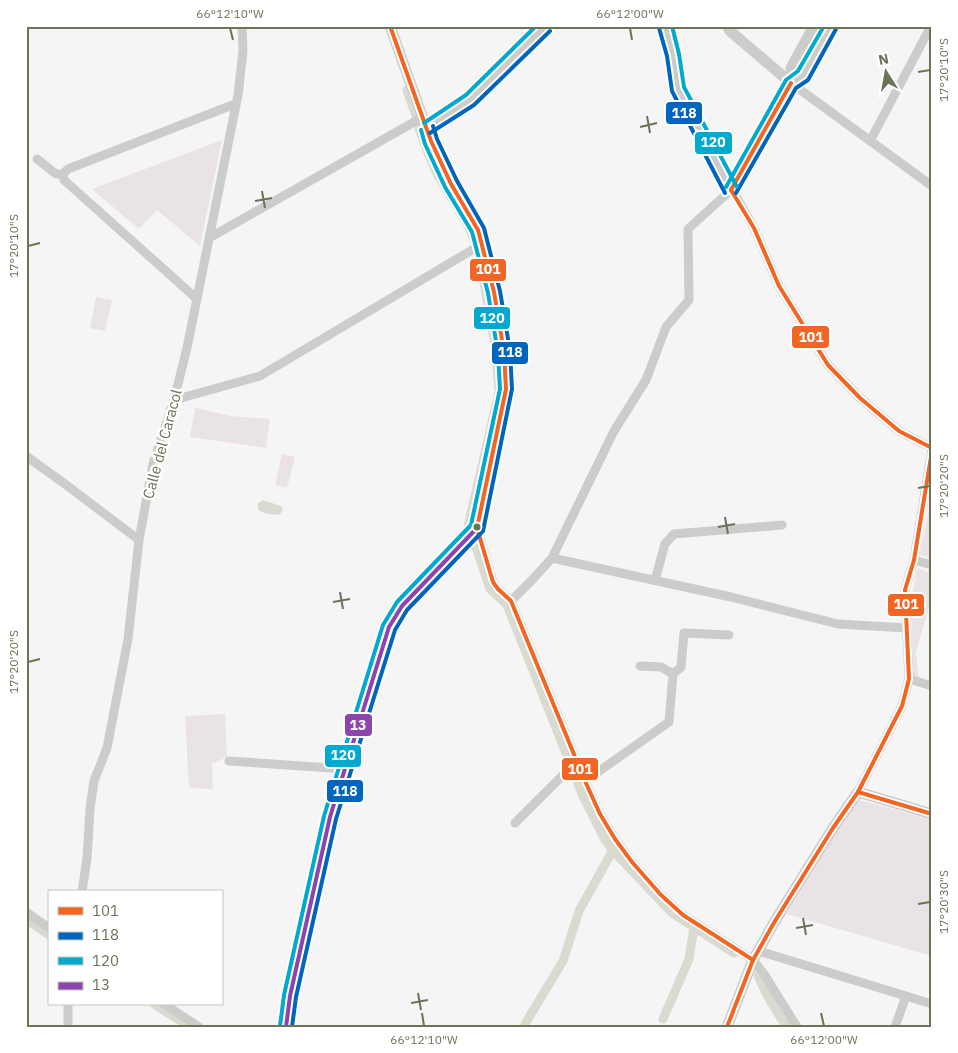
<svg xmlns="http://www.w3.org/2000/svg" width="958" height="1053" font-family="'IBM Plex Sans',sans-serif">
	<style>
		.green { fill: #e9e3e6 }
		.water { fill: #d9dad0 }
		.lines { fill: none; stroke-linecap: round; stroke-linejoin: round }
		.canal { stroke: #d9dad0; stroke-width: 9 }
		.minor { stroke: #cccdcb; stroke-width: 9 }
		.tertiary { stroke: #cccdcb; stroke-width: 11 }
		.bus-1-casing { stroke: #fff; stroke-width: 8 }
		.bus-2-casing { stroke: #fff; stroke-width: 8 }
		.bus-3-casing { stroke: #fff; stroke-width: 8 }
		.bus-4-casing { stroke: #fff; stroke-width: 8 }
		.bus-1 { stroke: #f26522; stroke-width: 4 }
		.bus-2 { stroke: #0065bd; stroke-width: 4 }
		.bus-3 { stroke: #00a9ce; stroke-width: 4 }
		.bus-4 { stroke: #8e44ad; stroke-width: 4 }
		.ticks { fill: none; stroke: #6a7558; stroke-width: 2 }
		.bus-dot { fill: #6a7558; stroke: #fff; stroke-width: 2 }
		.labels { text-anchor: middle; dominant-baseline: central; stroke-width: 5; stroke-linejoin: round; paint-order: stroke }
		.street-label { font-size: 15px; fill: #6a7558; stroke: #fff }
		.line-badge { stroke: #fff; stroke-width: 2 }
		.badge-label { font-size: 14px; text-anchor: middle; font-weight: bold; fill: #fff }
		.neatline { fill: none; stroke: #6a7558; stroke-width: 2 }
		.ticks-label { font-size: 12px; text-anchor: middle; fill: #6a7558 }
	</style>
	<rect width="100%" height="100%" fill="#f6f5f6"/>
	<!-- green -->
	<g class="green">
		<polygon points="222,140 200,246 157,210 139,229 92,189"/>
		<polygon points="96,297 112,300 105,331 90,328"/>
		<polygon points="195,408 231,416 270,419 266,448 190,437"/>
		<polygon points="282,454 295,457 287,488 275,485"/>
		<polygon points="932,493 932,559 920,555"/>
		<polygon points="917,568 932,573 932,597 916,652 919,678 913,676 911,601"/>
		<polygon points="225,714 227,757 212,764 213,789 189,788 185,716"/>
		<polygon points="859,800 932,820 932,956 787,914 844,819"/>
	</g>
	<!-- water -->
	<path class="water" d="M263,500L281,506L283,510L280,514C274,516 263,513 258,510V503Z"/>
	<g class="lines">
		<!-- canal -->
		<g class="canal">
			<polyline points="407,90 416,116"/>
			<path d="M419,128C425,146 432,166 442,182C453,202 467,219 474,240"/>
			<polyline points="468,527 499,392 496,349 479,255"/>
			<polyline points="474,541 490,589 507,605 568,758"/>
			<polyline points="572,768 583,796 605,840 617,855 672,913 734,953"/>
			<polyline points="26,919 49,935"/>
			<path d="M758,975C765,994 775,1010 787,1027"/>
			<polyline points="154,1004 190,1027"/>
			<polyline points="663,1019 689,959 694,927"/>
			<polyline points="525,1024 563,961 579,911 613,850"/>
		</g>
		<!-- minor -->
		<g class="minor">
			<polyline points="665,26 673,55 678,89 697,127 754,228 779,286 828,365 860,398 899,431 932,448"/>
			<polyline points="870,141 931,26"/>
			<polyline points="37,159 56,174 63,174"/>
			<polyline points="63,174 68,169 235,104"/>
			<polyline points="63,174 64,180 197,299"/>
			<polyline points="209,238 423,117"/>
			<polyline points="174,400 260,376 482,244"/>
			<polyline points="26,456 65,484 139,540"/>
			<polyline points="477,528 493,582 498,589 511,601 585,781 600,814 615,839 632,862 661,895 683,915 753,960 764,974 797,1027"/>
			<polyline points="552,558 731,597 838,624 906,628"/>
			<polyline points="914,560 932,565"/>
			<polyline points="655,580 665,544 674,534 782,525"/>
			<polyline points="511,601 532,580 552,558 614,431 646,380 666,327 689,300 688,229 731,190 791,83 932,186"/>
			<polyline points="640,666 661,667 673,674"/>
			<polyline points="909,679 932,686"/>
			<polyline points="229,761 345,769"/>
			<polyline points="585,781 669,722 673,674 681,667 684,633 729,635"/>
			<polyline points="858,792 902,706 909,679 905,590 914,560 932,449"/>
			<polyline points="515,823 577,761"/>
			<polyline points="82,892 87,858 90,809 94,781 107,748 128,639 139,540 153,464 174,400 187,348 238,95 243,51 242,26"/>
			<polyline points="26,912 49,928"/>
			<polyline points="759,951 932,1004"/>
			<polyline points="164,1004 199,1027"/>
			<polyline points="68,1027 68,1004"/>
			<polyline points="895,1027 906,996"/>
		</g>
		<!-- tertiary -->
		<g class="tertiary">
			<polyline points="727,26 730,31 791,83"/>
			<polyline points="791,83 803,76 831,26"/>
			<polyline points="791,83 791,68 814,26"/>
			<polyline points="427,128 470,100 534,37 546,26"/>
			<polyline points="286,1027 290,996 330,817 389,627 402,606 477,528 506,389 504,352 494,292 478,230 451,184 431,141 390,26"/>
			<polyline points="727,1027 753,960 775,921 833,828 858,792 932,814"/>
		</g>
		<!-- bus-1 casing -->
		<g class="bus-1-casing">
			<g id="bus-1">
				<polyline points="390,26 431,141 451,184 478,230 494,292 504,352 506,389 477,528 493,582 498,589 511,601 585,781 600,814 615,839 632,862 661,895 683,915 753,960"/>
				<polyline points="731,190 754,228 779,286 828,365 860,398 899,431 932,448"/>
				<polyline points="731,190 791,83"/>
				<polyline points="858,792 932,814"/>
				<polyline points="727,1027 753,960 775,921 833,828 858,792 902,706 909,679 905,590 914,560 932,451"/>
			</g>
		</g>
		<!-- bus-2 casing -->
		<g class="bus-2-casing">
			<g id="bus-2">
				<polyline points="659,28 667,56 672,91 725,193"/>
				<polyline points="430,133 474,105 550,31"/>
				<polyline points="736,193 796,88 808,80 836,29"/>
				<polyline points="292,1027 296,997 336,819 395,630 407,610 483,531 512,389 510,351 500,291 484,228 457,181 437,139 433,126"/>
			</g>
		</g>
		<!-- bus-3 casing -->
		<g class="bus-3-casing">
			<g id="bus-3">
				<polyline points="672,26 679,54 684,87 737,187"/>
				<polyline points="424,123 466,95 536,26"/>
				<polyline points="726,187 786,80 798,71 824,26"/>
				<polyline points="280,1026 284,995 324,816 383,625 397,602 471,525 500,389 498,353 488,293 472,232 445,187 425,144 421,130"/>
			</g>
		</g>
		<!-- bus-4 casing -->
		<g class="bus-4-casing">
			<polyline id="bus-4" points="286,1027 290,996 330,817 389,627 402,606 477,528"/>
		</g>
		<!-- bus-1 -->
		<use href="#bus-1" class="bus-1"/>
		<!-- bus-2 -->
		<use href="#bus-2" class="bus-2"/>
		<!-- bus-3 -->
		<use href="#bus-3" class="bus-3"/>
		<!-- bus-4 -->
		<use href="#bus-4" class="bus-4"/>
	</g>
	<!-- ticks -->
	<path class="ticks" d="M230,28L233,40M630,28L632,40M918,72L930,70M647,116L650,133M640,127L657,123M262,191L265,208M255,201L272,198M28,246L40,243M918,488L930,486M725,517L728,534M718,527L735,524M340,592L343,609M333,602L350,599M28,662L40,659M918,904L930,902M803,918L806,935M796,928L813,925M418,993L421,1010M411,1003L428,1000M422,1013L424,1026M821,1013L824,1026"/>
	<!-- markers -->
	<circle class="bus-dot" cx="477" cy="527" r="4.5"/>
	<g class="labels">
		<!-- street labels -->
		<g class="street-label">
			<text transform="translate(162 444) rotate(-75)">Calle del Caracol</text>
		</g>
	</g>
	<g class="line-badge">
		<rect x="665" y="101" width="38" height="24" rx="5" fill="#0065bd"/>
		<rect x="694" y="131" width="39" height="24" rx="5" fill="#00a9ce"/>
		<rect x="469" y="258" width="38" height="24" rx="5" fill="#f26522"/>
		<rect x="473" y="306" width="38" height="24" rx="5" fill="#00a9ce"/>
		<rect x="791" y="325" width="39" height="24" rx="5" fill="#f26522"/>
		<rect x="491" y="341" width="38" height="24" rx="5" fill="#0065bd"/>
		<rect x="887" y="593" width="38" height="24" rx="5" fill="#f26522"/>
		<rect x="344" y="713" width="29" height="24" rx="5" fill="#8e44ad"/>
		<rect x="324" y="744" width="38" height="24" rx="5" fill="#00a9ce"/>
		<rect x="561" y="757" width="38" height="24" rx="5" fill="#f26522"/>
		<rect x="326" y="779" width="38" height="24" rx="5" fill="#0065bd"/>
	</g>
	<g class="badge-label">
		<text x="684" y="118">118</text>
		<text x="713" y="147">120</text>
		<text x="488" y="274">101</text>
		<text x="492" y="323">120</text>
		<text x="811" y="342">101</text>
		<text x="510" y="357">118</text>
		<text x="906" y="609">101</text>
		<text x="358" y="730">13</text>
		<text x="343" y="760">120</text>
		<text x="580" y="774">101</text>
		<text x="345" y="796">118</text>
	</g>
	<!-- border -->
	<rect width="958" height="1053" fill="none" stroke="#ffffff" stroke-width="55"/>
	<!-- legend -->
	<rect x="48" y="890" width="175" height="115" fill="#ffffff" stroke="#c3c8bc"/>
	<rect x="58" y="907" width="25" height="8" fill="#f26522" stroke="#c3c8bc"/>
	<text x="92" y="916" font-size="15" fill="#6a7558">101</text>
	<rect x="58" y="932" width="25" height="8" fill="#0065bd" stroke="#c3c8bc"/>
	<text x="92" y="940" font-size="15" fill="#6a7558">118</text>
	<rect x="58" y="957" width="25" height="8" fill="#00a9ce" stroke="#c3c8bc"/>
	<text x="92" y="966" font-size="15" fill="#6a7558">120</text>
	<rect x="58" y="982" width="25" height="8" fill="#8e44ad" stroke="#c3c8bc"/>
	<text x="92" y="990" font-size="15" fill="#6a7558">13</text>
	<!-- north arrow -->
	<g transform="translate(886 72) rotate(349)" stroke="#ffffff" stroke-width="4" paint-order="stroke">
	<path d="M0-4L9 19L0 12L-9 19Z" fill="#6a7558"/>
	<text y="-8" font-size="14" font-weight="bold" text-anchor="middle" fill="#6a7558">N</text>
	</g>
	<rect x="28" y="28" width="902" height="998" class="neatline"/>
	<g class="ticks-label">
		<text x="230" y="18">66°12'10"W</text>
		<text x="630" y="18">66°12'00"W</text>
		<text transform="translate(944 70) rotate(-90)" y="4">17°20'10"S</text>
		<text transform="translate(14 246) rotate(-90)" y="4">17°20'10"S</text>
		<text transform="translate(944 486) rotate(-90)" y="4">17°20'20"S</text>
		<text transform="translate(14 662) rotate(-90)" y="4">17°20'20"S</text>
		<text transform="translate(944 902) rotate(-90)" y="4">17°20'30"S</text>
		<text x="424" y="1044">66°12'10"W</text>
		<text x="824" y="1044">66°12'00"W</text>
	</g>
</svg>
